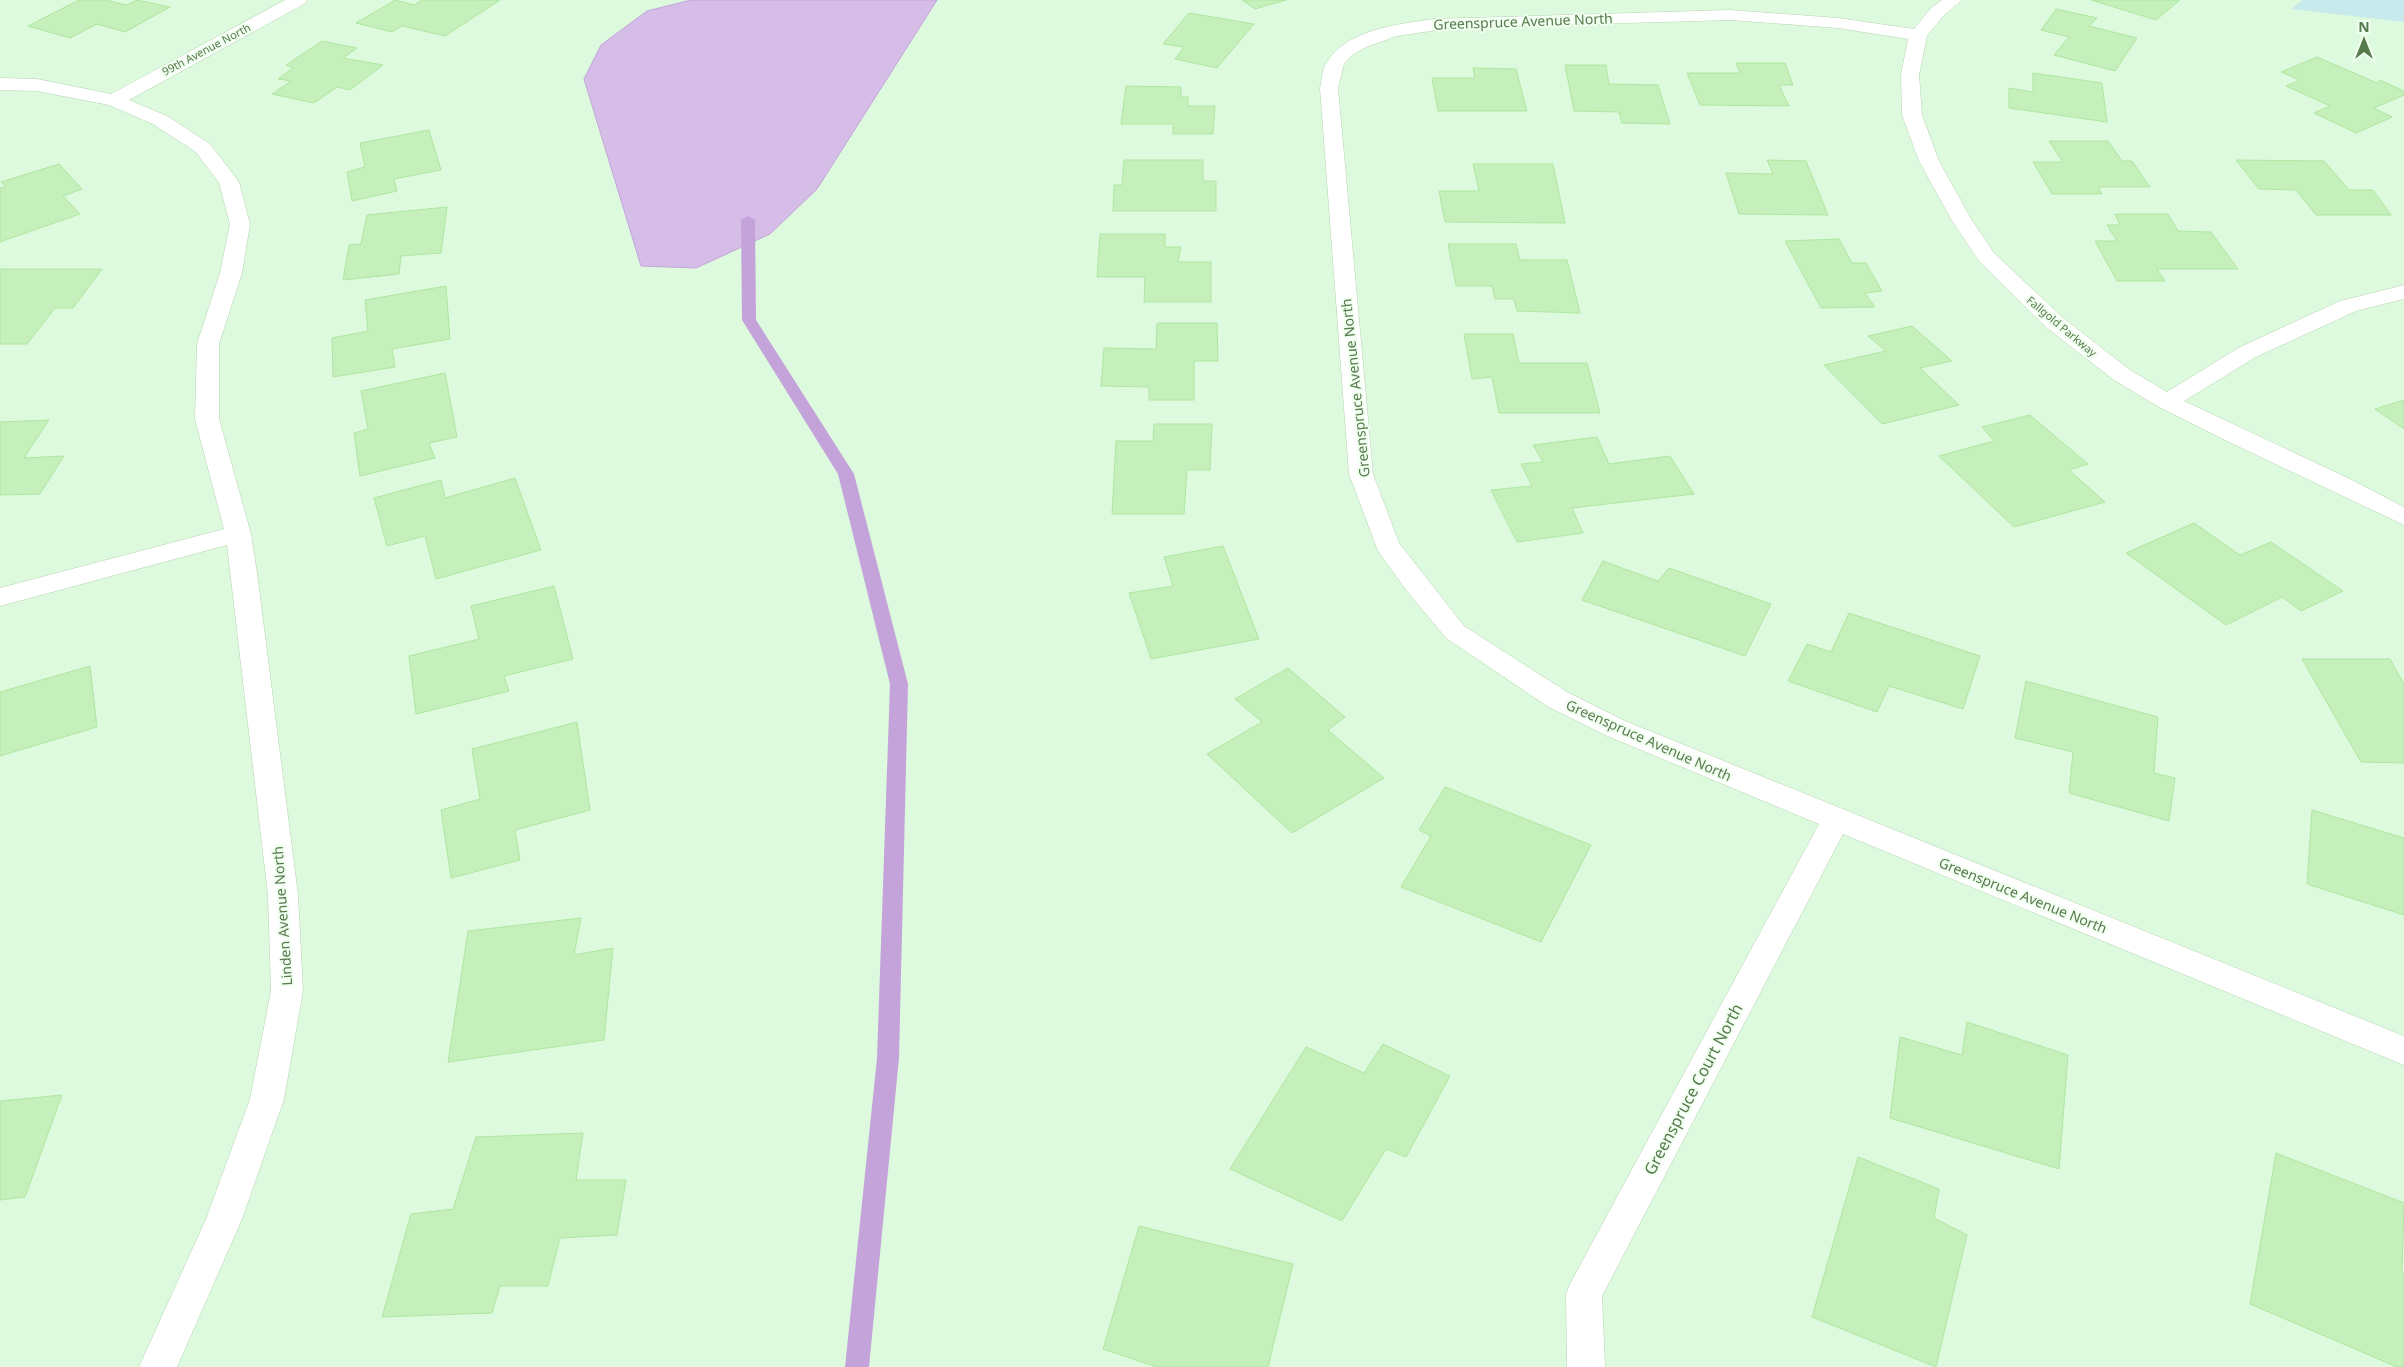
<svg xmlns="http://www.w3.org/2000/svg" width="2404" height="1367" font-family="'Noto Sans',sans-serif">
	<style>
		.residential { fill: #defade }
		.green { fill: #c7ebec }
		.water { fill: #d6bde8; stroke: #c3a3da }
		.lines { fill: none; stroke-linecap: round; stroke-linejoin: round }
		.stream { fill: #c3a3da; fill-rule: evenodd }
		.building { fill: #c5efbb; stroke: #aee7a0 }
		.street-casing { stroke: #b6d3b1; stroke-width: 1 }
		.street { fill: #fff; fill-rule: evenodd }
		.labels { text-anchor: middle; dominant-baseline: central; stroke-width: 4; stroke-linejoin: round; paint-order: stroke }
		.far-street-label { font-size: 11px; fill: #567a4b; stroke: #f1fff1 }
		.street-label { font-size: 14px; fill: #567a4b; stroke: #f1fff1 }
		.near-street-label { font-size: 16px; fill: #567a4b; stroke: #f1fff1 }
	</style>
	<rect width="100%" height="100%" fill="#eafdeb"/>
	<!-- residential -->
	<rect class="residential" x="0" y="0" width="2404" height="1367"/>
	<!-- green -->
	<polygon class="green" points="2303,0 2404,0 2404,22 2291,9"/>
	<!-- water -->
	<polygon class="water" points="691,0 937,0 817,189 770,234 696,268 641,266 584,79 601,45 647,11"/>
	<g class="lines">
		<!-- stream -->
		<polygon class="stream" points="748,216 755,220 756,320 854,474 908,684 899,1058 869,1367 845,1367 877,1058 890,684 838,474 742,320 741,220"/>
	</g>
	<!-- building -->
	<g class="building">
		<polygon points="79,0 106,0 126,5 137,0 170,7 125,32 97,24 70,38 28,26"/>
		<polygon points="395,0 414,5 422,0 500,0 445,36 402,26 392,32 356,23"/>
		<polygon points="1242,0 1286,0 1255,9"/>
		<polygon points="2091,0 2180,0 2156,20"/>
		<polygon points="2056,9 2097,18 2089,26 2137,38 2115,71 2054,55 2069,37 2041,30"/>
		<polygon points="1189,13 1254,24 1217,68 1175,59 1184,47 1163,44"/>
		<polygon points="322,41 357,48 343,58 383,65 350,90 337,87 314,103 272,94 291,81 278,79 293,68 286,65"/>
		<polygon points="2317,57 2377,83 2380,80 2404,91 2404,95 2374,108 2392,117 2356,133 2314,113 2330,106 2286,86 2300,80 2281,72"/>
		<polygon points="1736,63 1785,63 1793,85 1779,85 1789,106 1700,105 1687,73 1740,73"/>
		<polygon points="1565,65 1606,65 1609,84 1658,85 1670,124 1622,123 1619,112 1574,111"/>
		<polygon points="1473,68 1516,69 1527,111 1438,111 1432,78 1475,78"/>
		<polygon points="2033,73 2102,83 2107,122 2009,108 2009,88 2033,92"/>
		<polygon points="1126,86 1181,87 1181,97 1188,97 1188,106 1215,106 1213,134 1173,134 1173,124 1121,124"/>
		<polygon points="429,130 441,170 394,179 397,191 352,201 347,172 365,167 360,143"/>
		<polygon points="2049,141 2108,141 2122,161 2132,161 2150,187 2098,187 2102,194 2052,194 2033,162 2063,162"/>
		<polygon points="1124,160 1203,160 1203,181 1216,181 1216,211 1113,211 1114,185 1122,185"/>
		<polygon points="1767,160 1806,161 1828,215 1739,214 1726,173 1773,174"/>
		<polygon points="2236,160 2324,161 2349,190 2373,190 2391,215 2316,215 2296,190 2259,189"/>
		<polygon points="59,164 82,189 63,196 80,214 0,242 0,188 6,186 1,182"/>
		<polygon points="1473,164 1553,164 1565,223 1445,222 1439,191 1479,191"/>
		<polygon points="447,207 441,253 401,256 399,274 343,280 349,245 361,244 367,215"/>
		<polygon points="2115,214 2168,214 2178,231 2211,232 2238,269 2157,269 2165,281 2117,281 2095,241 2117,241 2107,225 2120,225"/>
		<polygon points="1100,234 1165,234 1165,247 1181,247 1178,262 1211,262 1211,302 1144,302 1145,277 1097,277"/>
		<polygon points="1839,239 1852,263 1866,263 1882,291 1865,293 1875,307 1821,308 1785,241"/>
		<polygon points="1448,244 1516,244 1520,260 1567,260 1580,313 1517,311 1514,299 1495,299 1492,286 1456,286"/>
		<polygon points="0,269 102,269 73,308 55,308 27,344 0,344"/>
		<polygon points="446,286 450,339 392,349 395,367 333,377 332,338 368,331 365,300"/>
		<polygon points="1157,323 1217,323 1218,361 1194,361 1194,400 1149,400 1149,387 1101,386 1104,348 1156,349"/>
		<polygon points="1912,326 1952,361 1920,368 1959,405 1882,424 1824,365 1886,351 1868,336"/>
		<polygon points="1464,334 1513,334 1519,363 1587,363 1600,413 1499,413 1492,377 1472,379"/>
		<polygon points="445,373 457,437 429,443 435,458 360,476 354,433 368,429 361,391"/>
		<polygon points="2404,400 2404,429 2375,409"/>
		<polygon points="2030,415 2088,464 2069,470 2105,502 2014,527 1939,456 1994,441 1982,427"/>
		<polygon points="49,420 24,458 64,456 40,494 0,495 0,422"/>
		<polygon points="1154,424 1212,424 1210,470 1187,470 1184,514 1112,514 1116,441 1153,441"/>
		<polygon points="1597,437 1609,464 1670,456 1694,494 1572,508 1583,533 1517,542 1491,490 1532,486 1521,464 1543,462 1533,445"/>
		<polygon points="515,478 541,550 436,579 425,536 387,546 374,498 441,480 445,498"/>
		<polygon points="2194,523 2240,555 2271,542 2343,591 2301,611 2282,597 2226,625 2126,553"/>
		<polygon points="1223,546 1259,639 1151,659 1129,593 1173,586 1164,557"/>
		<polygon points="1603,561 1658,581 1669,568 1771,604 1745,656 1582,600"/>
		<polygon points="554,586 573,659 504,676 509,691 416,714 409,656 479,639 471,606"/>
		<polygon points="1849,613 1980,656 1963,709 1889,686 1877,712 1788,681 1807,644 1831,652"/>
		<polygon points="2302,659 2390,659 2404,684 2404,763 2361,762"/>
		<polygon points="90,666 97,727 0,756 0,692"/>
		<polygon points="1288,668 1345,717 1328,730 1384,778 1292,833 1207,754 1262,722 1235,699"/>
		<polygon points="2026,681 2158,717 2154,773 2175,778 2169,821 2069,793 2073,752 2015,738"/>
		<polygon points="577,722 590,810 515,830 520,860 451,878 441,810 480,799 472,749"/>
		<polygon points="1445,787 1591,845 1541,942 1401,887 1431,836 1419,830"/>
		<polygon points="2312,810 2404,838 2404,915 2307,884"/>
		<polygon points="581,918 574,955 613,948 604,1040 448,1062 468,931"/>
		<polygon points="1967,1022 2068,1055 2059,1169 1890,1118 1900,1037 1962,1055"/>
		<polygon points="1383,1044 1450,1076 1406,1157 1386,1149 1342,1221 1230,1169 1306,1047 1364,1073"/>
		<polygon points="62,1095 25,1197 0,1200 0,1101"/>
		<polygon points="583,1133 576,1180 626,1180 617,1235 560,1238 548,1286 500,1286 492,1313 382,1317 411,1214 453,1209 476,1137"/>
		<polygon points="2276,1153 2404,1203 2402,1273 2404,1274 2404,1367 2397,1367 2250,1304"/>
		<polygon points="1858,1157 1939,1189 1934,1218 1967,1235 1936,1367 1812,1317"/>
		<polygon points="1139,1226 1293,1264 1268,1367 1157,1367 1103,1349"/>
	</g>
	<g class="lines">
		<!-- street casing -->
		<g class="street-casing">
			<g id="street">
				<polygon points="285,0 307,0 304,4 129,100 167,116 210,144 239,182 250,224 242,273 219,344 219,419 251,534 257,573 298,895 303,991 284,1099 242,1219 177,1367 139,1367 206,1219 250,1099 271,991 268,895 227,545 0,606 0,588 224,529 195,419 197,344 220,273 230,224 219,183 196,152 153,124 109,105 37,91 0,90 0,78 37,79 111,94"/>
				<path d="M1942,0H1962L1943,16L1927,36L1919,75L1922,115L1939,161L1971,219L1994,253L2062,317L2130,370L2167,392L2240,347L2340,301L2404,285V299L2356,311L2256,357L2184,401L2350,479L2404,507V525L2225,440L2159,407L2114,380L2046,327L1979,261L1951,219L1919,161L1902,115L1901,75L1908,39L1838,28L1730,20L1451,28L1397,36L1366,47L1352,55L1344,64L1338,88L1373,474L1399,543L1464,626L1567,692L1625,721L2404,1036V1065L1843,834L1602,1296L1605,1367H1567L1566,1294L1571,1282L1819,824L1605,735L1547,706L1446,638L1407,591L1378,551L1349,474L1320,88C1322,79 1322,69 1327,62C1347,29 1400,24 1434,19L1730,10L1838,18L1914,29L1931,8Z"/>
			</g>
		</g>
		<!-- street -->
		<use href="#street" class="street"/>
	</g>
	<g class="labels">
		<!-- far-street labels -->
		<g class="far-street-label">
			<text transform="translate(206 49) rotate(-28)">99th Avenue North</text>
			<text transform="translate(2062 326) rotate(40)">Fallgold Parkway</text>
		</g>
		<!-- street labels -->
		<g class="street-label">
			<text transform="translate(1523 21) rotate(-2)">Greenspruce Avenue North</text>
			<text transform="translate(1355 388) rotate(-96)">Greenspruce Avenue North</text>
			<text transform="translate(1649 740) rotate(24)">Greenspruce Avenue North</text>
			<text transform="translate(2023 895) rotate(22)">Greenspruce Avenue North</text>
			<text transform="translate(282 916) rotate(-94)">Linden Avenue North</text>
		</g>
		<!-- near-street labels -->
		<g class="near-street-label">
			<text transform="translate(1693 1089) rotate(-62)">Greenspruce Court North</text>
		</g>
	</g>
	<!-- north arrow -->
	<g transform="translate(2364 40)" stroke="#f1fff1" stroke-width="4" paint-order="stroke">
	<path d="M0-4L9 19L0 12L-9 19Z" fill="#567a4b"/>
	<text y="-8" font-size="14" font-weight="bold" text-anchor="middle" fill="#567a4b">N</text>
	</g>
</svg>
